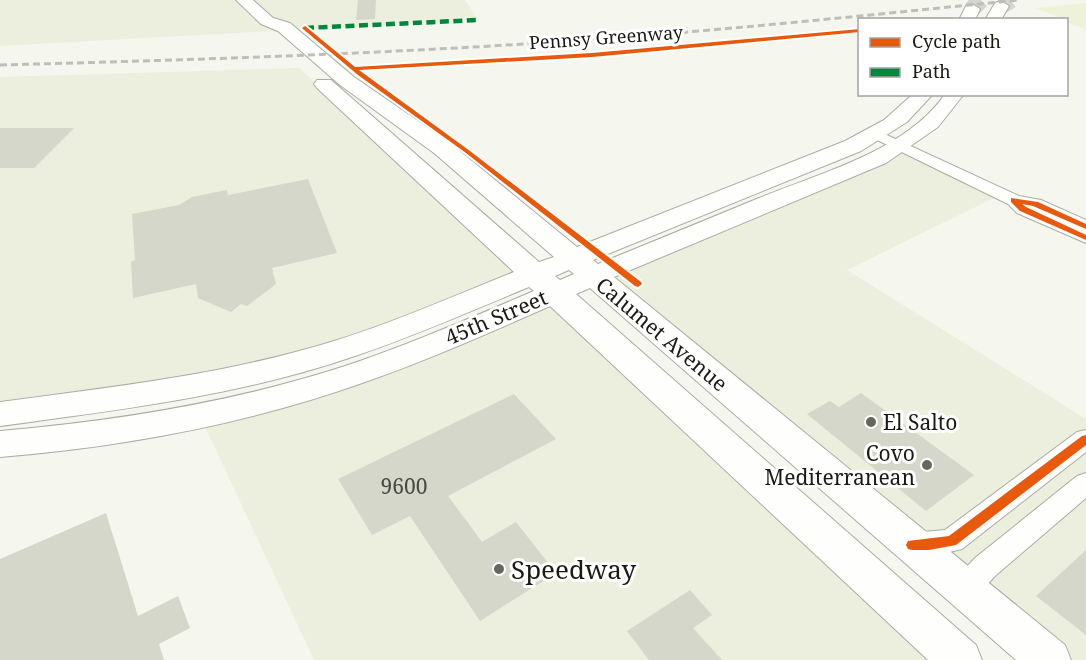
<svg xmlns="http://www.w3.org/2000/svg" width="1086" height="660" font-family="'Noto Serif',serif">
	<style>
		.built { fill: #ecefdd }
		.green { fill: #eef2d8 }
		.building { fill: #d4d7ca }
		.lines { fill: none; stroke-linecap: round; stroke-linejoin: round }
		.secondary-tunnel { stroke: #d4d6cd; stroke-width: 17; stroke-dasharray: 17 9; stroke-linecap: butt }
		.street-casing { stroke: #aaaba4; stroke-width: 2 }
		.secondary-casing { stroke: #aaaba4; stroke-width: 2 }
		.street { fill: #fefefc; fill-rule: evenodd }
		.secondary { fill: #fefefc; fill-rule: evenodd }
		.rail { stroke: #bebebc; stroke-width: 3; stroke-dasharray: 7 4; stroke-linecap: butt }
		.quiet { stroke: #00873e; stroke-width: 4.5; stroke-dasharray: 9 4.5; stroke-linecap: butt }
		.cycleway-casing { stroke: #fff; stroke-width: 4 }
		.cycleway { fill: #e8590c; fill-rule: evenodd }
		.poi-dot { fill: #676760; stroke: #fff; stroke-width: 2 }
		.labels { text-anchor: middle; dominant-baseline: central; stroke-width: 6; stroke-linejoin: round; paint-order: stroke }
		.far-street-label { font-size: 18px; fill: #1a1a14; stroke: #fff }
		.street-label { font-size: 21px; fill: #1a1a14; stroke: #fff }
		.poi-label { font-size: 21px; fill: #1a1a14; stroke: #fff; text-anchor: start }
		.near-number-label { font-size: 21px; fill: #484942 }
		.near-poi-label { font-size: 26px; fill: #1a1a14; stroke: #fff; text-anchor: start }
	</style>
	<rect width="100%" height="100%" fill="#f5f7ee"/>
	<!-- built -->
	<g class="built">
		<polygon points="0,0 465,0 478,20 0,46"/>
		<polygon points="299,68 525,273 397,324 188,382 0,407 0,77"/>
		<polygon points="903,147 1000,195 847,270 1086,419 1086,660 1057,660 600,277"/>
		<polygon points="554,300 930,660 314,660 202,420"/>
	</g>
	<!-- green -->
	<polygon class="green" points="1086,3 1086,30 1067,22 1066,20 1035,8"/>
	<!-- building -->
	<g class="building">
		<polygon points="358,0 376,0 375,19 356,20"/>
		<polygon points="0,128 74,128 34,168 0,168"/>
		<polygon points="308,179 337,253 272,268 276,284 247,306 241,304 231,312 198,298 196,284 133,298 131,262 135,260 132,214 179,205 192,197 227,190 228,195"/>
		<polygon points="861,393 974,475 926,511 807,414 830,401 839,407"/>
		<polygon points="514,394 556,439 448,496 482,542 516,522 556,573 480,621 410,516 372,535 338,479"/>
		<polygon points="106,513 138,616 178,596 190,628 159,644 164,660 0,660 0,559"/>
		<polygon points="1086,550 1086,635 1036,596"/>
		<polygon points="690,590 712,615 693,628 722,660 649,660 627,631"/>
	</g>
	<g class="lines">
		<!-- secondary-tunnel -->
		<g class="secondary-tunnel">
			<polyline points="1001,6 1011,0"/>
			<polyline points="972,9 981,0"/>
		</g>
		<!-- street casing -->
		<g class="street-casing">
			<g id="street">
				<polygon points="876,130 1019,196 1041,200 1086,220 1086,243 1017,213 1008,204 871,137 869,134 871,131"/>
				<polygon points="1086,430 1086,452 962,549 929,557 912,557 902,553 898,545 902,537 912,533 945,530 1077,432"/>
				<path d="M1086,473V498L995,576L986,586L980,602L970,606L960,602C951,584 962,571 975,558L1077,476Z"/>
			</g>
		</g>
		<!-- secondary casing -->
		<g class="secondary-casing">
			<g id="secondary">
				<path d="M236,0H253L273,18L290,23L354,77L450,143L577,247L845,141L884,120L913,94H933L907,122L861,151L593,260L598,264C652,242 706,220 759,198C820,173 906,151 945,94H964L938,127L886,163L614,277L1065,645L1071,660H1016L590,288L576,294L976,645L982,660H928L550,306C489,333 428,360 365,382C247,424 124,447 0,457V431C115,421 229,403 339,368C406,346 470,318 534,291L529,287C471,311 412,337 352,357C238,396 118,410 0,426V402C111,387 223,375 331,342C393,323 454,296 514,272L317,88L314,84L317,80H331L539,262L554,257L434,153L340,85L278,31L261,24ZM569,270L574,274L560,280L555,276Z"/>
				<polygon points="1001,1 1009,6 1001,20 985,20 995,3"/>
				<polygon points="972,4 980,9 975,20 959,20 966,6"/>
			</g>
		</g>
		<!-- street -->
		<use href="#street" class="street"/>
		<!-- secondary -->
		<use href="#secondary" class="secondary"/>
		<!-- rail -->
		<path class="rail" d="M0,65C190,60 380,54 569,41C719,31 869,15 1019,0"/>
		<!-- quiet -->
		<polyline class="quiet" points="305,28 478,20"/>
		<!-- cycleway casing -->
		<g class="cycleway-casing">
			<g id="cycleway">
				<polygon points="305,26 355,67 592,53 860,29 860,32 592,57 359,70 470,151 641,282 642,284 638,287 635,286 466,153 358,75 303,29 302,28"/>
				<polygon points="1011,198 1038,202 1086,224 1086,229 1033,206 1022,204 1026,207 1086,235 1086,240 1020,211 1011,202"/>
				<polygon points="1086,435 1086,445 956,545 929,550 912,550 908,549 906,545 908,541 949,536 1082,436"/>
			</g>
		</g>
		<!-- cycleway -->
		<use href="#cycleway" class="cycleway"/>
	</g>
	<!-- markers -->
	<g class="poi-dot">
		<circle cx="871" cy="422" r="6"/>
		<circle cx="927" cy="465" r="6"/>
		<circle cx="499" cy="569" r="6"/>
	</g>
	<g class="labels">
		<!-- far-street labels -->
		<g class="far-street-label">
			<text transform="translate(606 37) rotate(-4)">Pennsy Greenway</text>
		</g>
		<!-- street labels -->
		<g class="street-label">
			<text transform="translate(496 317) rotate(-23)">45th Street</text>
			<text transform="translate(662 334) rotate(40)">Calumet Avenue</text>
		</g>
		<!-- poi labels -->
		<g class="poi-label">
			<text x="883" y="422">El Salto</text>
			<text x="915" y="453" text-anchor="end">Covo<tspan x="915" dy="24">Mediterranean</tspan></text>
		</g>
		<!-- near-number labels -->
		<g class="near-number-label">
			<text x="404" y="486">9600</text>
		</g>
		<!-- near-poi labels -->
		<g class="near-poi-label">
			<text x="511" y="569">Speedway</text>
		</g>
	</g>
	<!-- legend -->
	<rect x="858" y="18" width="210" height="78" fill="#ffffff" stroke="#a3a3a1" stroke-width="1.5"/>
	<rect x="870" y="38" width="30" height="9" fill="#e8590c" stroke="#a3a3a1" stroke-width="1.5"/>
	<text x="912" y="48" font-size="18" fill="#1a1a14">Cycle path</text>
	<rect x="870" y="68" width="30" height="9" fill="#00873e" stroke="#a3a3a1" stroke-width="1.5"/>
	<text x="912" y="78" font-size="18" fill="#1a1a14">Path</text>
</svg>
